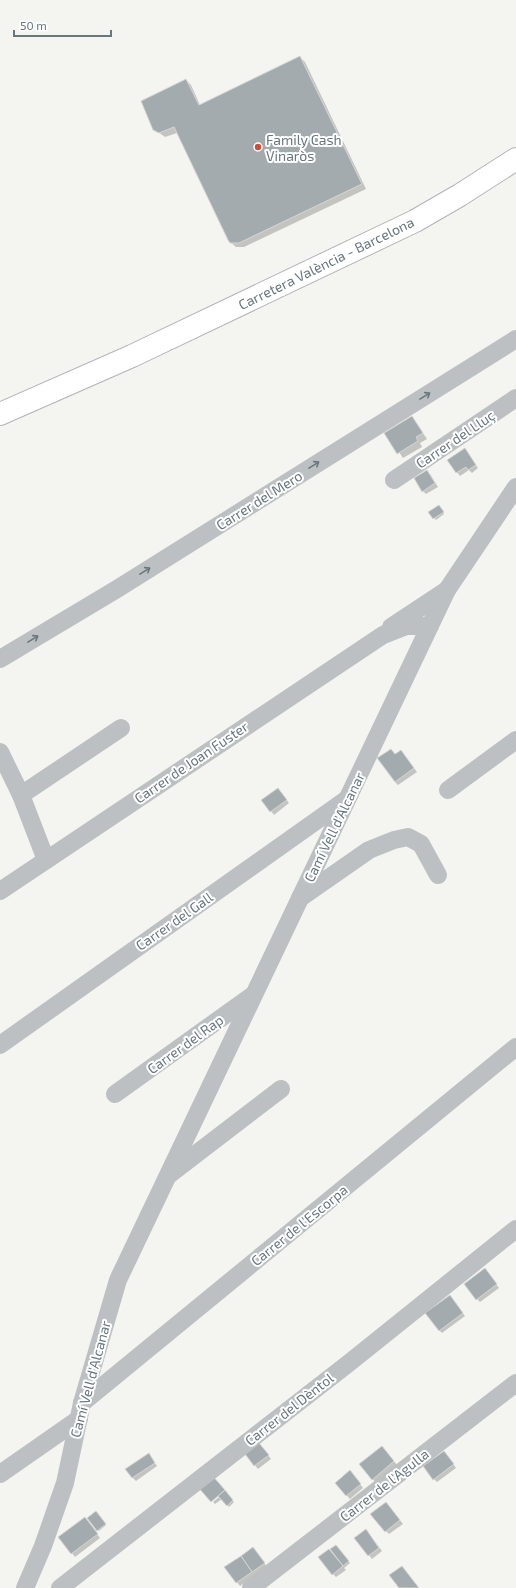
<svg xmlns="http://www.w3.org/2000/svg" width="516" height="1588" font-family="'Exo 2',sans-serif">
	<style>
		.shadow { fill: #0003 }
		.building { fill: #a4abaf; stroke: #d6d6d4 }
		.lines { fill: none; stroke-linecap: round; stroke-linejoin: round }
		.major-casing { stroke: #b0b4b7; stroke-width: 24 }
		.minor { stroke: #bcc0c2; stroke-width: 18 }
		.major { stroke: #fff; stroke-width: 22 }
		.oneway { stroke: #68767e }
		.poi-dot { fill: #cb503b; stroke: #fff; stroke-width: 1.5 }
		.labels { text-anchor: middle; dominant-baseline: central; stroke-width: 4; stroke-linejoin: round; paint-order: stroke }
		.poi-label { font-size: 14px; fill: #68767e; stroke: #fff; text-anchor: start }
		.street-label { font-size: 14px; fill: #68767e; stroke: #fff }
	</style>
	<rect width="100%" height="100%" fill="#f4f4f1"/>
	<!-- shadow -->
	<g class="shadow">
		<polygon points="300,57 305,62 366,189 244,247 236,247 228,240 177,133 165,137 154,129 186,80 191,85 200,105"/>
		<polygon points="412,417 427,439 420,443 422,447 403,458 386,433"/>
		<polygon points="468,453 478,468 472,473 469,470 460,476 448,460"/>
		<polygon points="430,474 438,487 426,494 423,491"/>
		<polygon points="440,507 444,514 436,520 430,512"/>
		<polygon points="401,751 417,772 398,785 395,782 396,755"/>
		<polygon points="281,792 289,803 274,815 263,800"/>
		<polygon points="486,1271 499,1288 480,1302 477,1299"/>
		<polygon points="453,1300 465,1316 442,1333 439,1330"/>
		<polygon points="262,1447 271,1459 258,1469 246,1454"/>
		<polygon points="385,1450 397,1465 376,1482 372,1479"/>
		<polygon points="149,1455 157,1466 136,1481 132,1477"/>
		<polygon points="447,1455 456,1468 437,1482 434,1479"/>
		<polygon points="353,1475 363,1488 350,1499 336,1483"/>
		<polygon points="214,1479 234,1502 229,1507 222,1499 215,1504 213,1502 219,1497"/>
		<polygon points="389,1506 403,1524 389,1534 386,1531"/>
		<polygon points="96,1513 106,1525 99,1531 98,1530"/>
		<polygon points="88,1521 100,1538 75,1557 59,1537"/>
		<polygon points="369,1534 382,1551 372,1559 356,1538"/>
		<polygon points="336,1546 350,1563 344,1568 346,1570 336,1577 333,1574 329,1550 334,1555"/>
		<polygon points="256,1552 267,1567 240,1586 226,1568"/>
	</g>
	<!-- building -->
	<g class="building">
		<polygon points="300,56 362,184 239,243 230,243 228,240 174,127 159,133 153,130 141,101 186,79 199,105"/>
		<polygon points="412,416 423,433 416,437 418,441 397,454 384,433"/>
		<polygon points="465,448 476,465 468,470 466,467 456,473 447,460"/>
		<polygon points="427,470 435,483 422,492 414,478"/>
		<polygon points="439,505 444,512 433,519 428,512"/>
		<polygon points="391,749 395,754 401,750 414,768 395,782 377,758"/>
		<polygon points="278,788 287,800 270,812 261,800"/>
		<polygon points="485,1268 497,1284 476,1300 464,1284"/>
		<polygon points="450,1295 463,1313 439,1331 425,1313"/>
		<polygon points="259,1443 269,1455 254,1466 245,1454"/>
		<polygon points="382,1446 394,1461 372,1480 359,1464"/>
		<polygon points="444,1451 454,1464 433,1480 423,1466"/>
		<polygon points="149,1453 155,1463 132,1478 125,1469"/>
		<polygon points="350,1470 361,1484 346,1496 335,1483"/>
		<polygon points="211,1474 225,1490 211,1502 197,1486"/>
		<polygon points="225,1490 233,1500 227,1506 218,1496"/>
		<polygon points="386,1502 400,1520 385,1532 370,1514"/>
		<polygon points="96,1511 106,1524 97,1531 87,1518"/>
		<polygon points="85,1517 98,1534 71,1554 58,1537"/>
		<polygon points="366,1529 379,1548 368,1556 354,1538"/>
		<polygon points="336,1545 349,1561 343,1566 330,1549"/>
		<polygon points="253,1547 265,1563 252,1572 241,1556"/>
		<polygon points="329,1549 343,1566 332,1575 318,1557"/>
		<polygon points="241,1556 252,1572 236,1583 224,1567"/>
		<polygon points="402,1566 419,1588 399,1588 389,1575"/>
	</g>
	<g class="lines">
		<!-- major casing -->
		<g class="major-casing">
			<polyline id="major" points="0,414 132,356 415,221 460,195 516,159"/>
		</g>
		<!-- minor -->
		<g class="minor">
			<polyline points="394,480 516,398"/>
			<polyline points="391,627 447,590"/>
			<polyline points="0,659 117,589 516,339"/>
			<polyline points="0,752 21,795 46,860"/>
			<polyline points="448,790 516,740"/>
			<polyline points="21,795 121,728"/>
			<polyline points="0,891 383,635 406,626 430,626"/>
			<polyline points="300,898 369,850 394,840 408,837 421,844 438,875"/>
			<polyline points="0,1045 347,799"/>
			<polyline points="115,1094 253,995"/>
			<polyline points="170,1174 281,1089"/>
			<polyline points="82,1403 516,1047"/>
			<polyline points="0,1474 79,1419"/>
			<polyline points="25,1588 43,1546 65,1483 82,1403 118,1280 447,590 516,487"/>
			<polyline points="60,1588 349,1363 516,1229"/>
			<polyline points="251,1588 516,1383"/>
		</g>
		<!-- major -->
		<use href="#major" class="major"/>
	</g>
	<!-- one-way arrows -->
	<defs><path id="oneway-shaft" d="M-6 0H5M1.5-3L5.5 0L1.5 3" fill="none" stroke-width="1.6" stroke-linecap="round" stroke-linejoin="round"/></defs>
	<g class="oneway">
		<use href="#oneway-shaft" transform="translate(425 396) rotate(-32)"/>
		<use href="#oneway-shaft" transform="translate(314 465) rotate(-32)"/>
		<use href="#oneway-shaft" transform="translate(145 571) rotate(-32)"/>
		<use href="#oneway-shaft" transform="translate(33 639) rotate(-31)"/>
	</g>
	<!-- markers -->
	<circle class="poi-dot" cx="258" cy="147" r="4"/>
	<g class="labels">
		<!-- poi labels -->
		<g class="poi-label">
			<text x="266" y="139">Family Cash<tspan x="266" dy="16">Vinaròs</tspan></text>
		</g>
		<!-- street labels -->
		<g class="street-label">
			<text transform="translate(326 263) rotate(-26)">Carretera València - Barcelona</text>
			<text transform="translate(455 439) rotate(-34)">Carrer del Lluç</text>
			<text transform="translate(259 500) rotate(-32)">Carrer del Mero</text>
			<text transform="translate(191 762) rotate(-34)">Carrer de Joan Fuster</text>
			<text transform="translate(334 827) rotate(-64)">Camí Vell d'Alcanar</text>
			<text transform="translate(174 921) rotate(-35)">Carrer del Gall</text>
			<text transform="translate(185 1044) rotate(-36)">Carrer del Rap</text>
			<text transform="translate(299 1225) rotate(-39)">Carrer de l'Escorpa</text>
			<text transform="translate(90 1379) rotate(-75)">Camí Vell d'Alcanar</text>
			<text transform="translate(289 1409) rotate(-38)">Carrer del Dèntol</text>
			<text transform="translate(384 1485) rotate(-38)">Carrer de l'Agulla</text>
		</g>
	</g>
	<!-- scale -->
	<path d="M14 30v6h97v-6" fill="none" stroke="#68767e" stroke-width="2"/>
	<text x="20" y="30" font-size="12" fill="#68767e" stroke="#ffffff" stroke-width="3" paint-order="stroke">50 m</text>
</svg>
